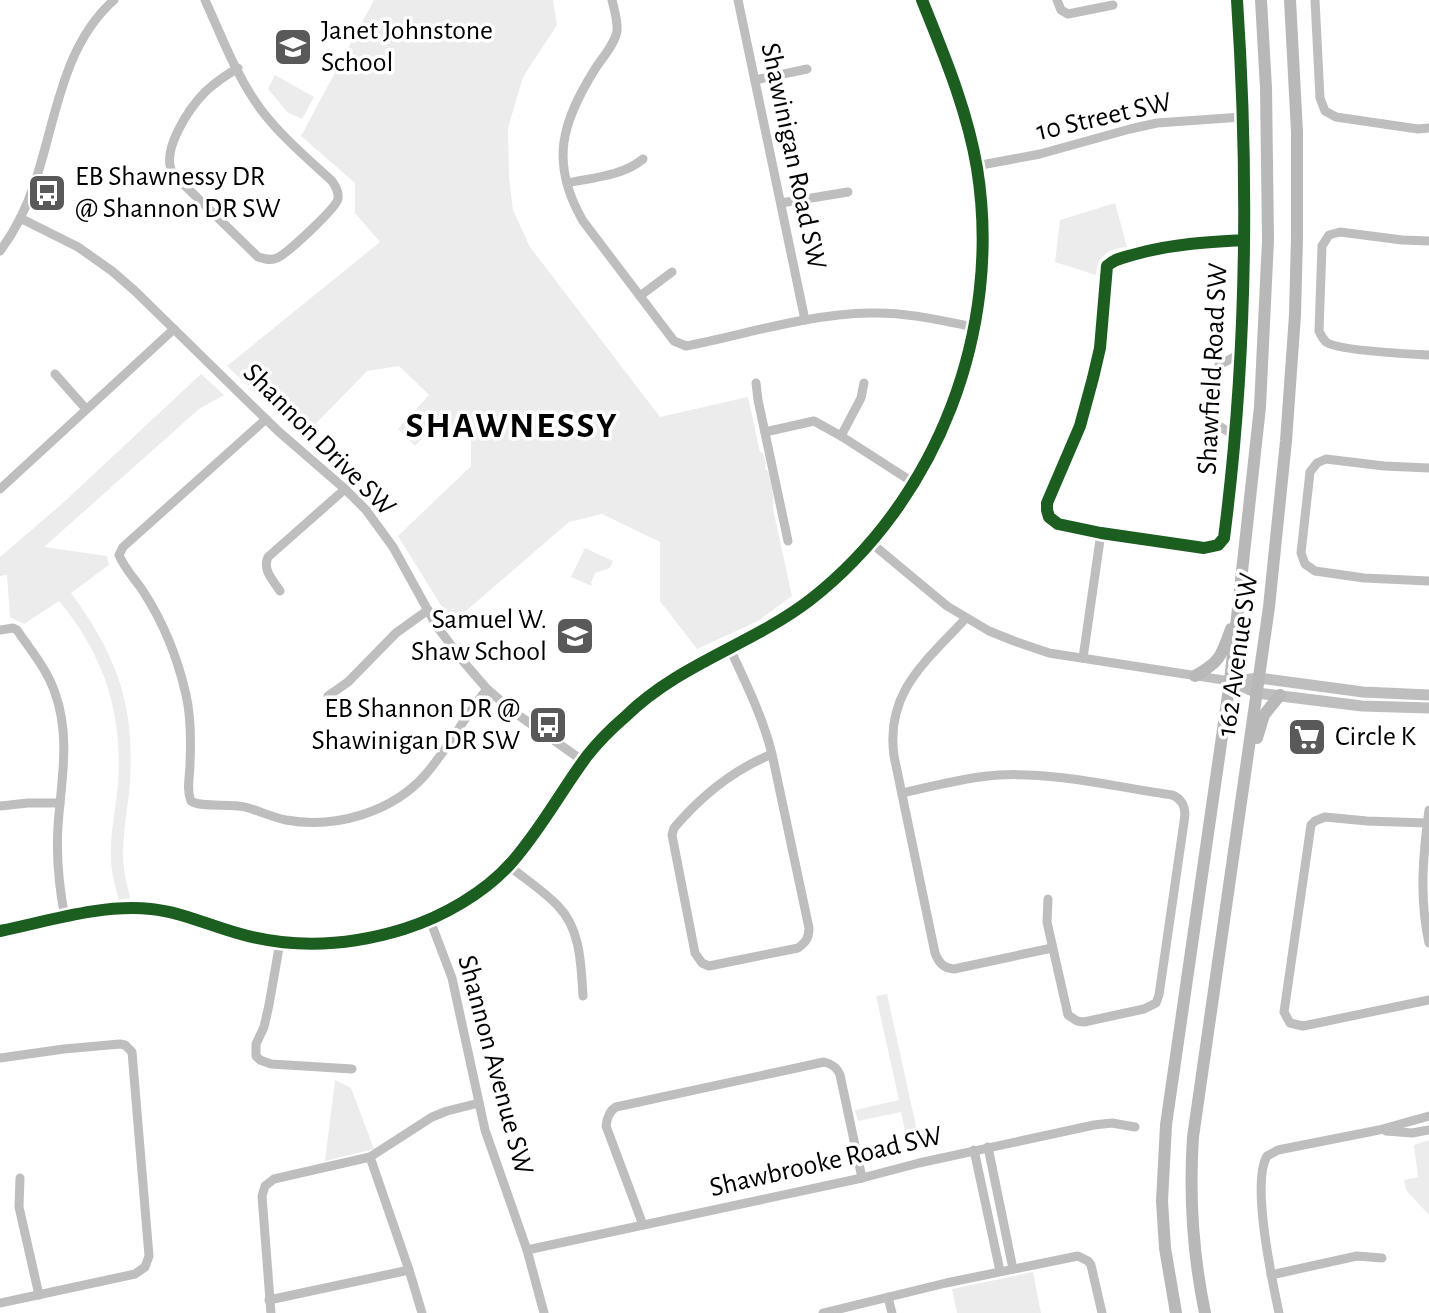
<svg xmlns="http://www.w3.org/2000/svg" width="1429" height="1313" font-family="'Alegreya Sans',sans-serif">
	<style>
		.green { fill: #ececec }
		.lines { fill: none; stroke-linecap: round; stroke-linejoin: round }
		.minor { stroke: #bebebe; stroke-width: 9 }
		.tertiary { stroke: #bebebe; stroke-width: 11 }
		.secondary { stroke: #b8b8b8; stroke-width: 12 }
		.cycleway-casing { stroke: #fff; stroke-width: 17 }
		.cycleway { stroke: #1b5e20; stroke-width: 12 }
		.labels { text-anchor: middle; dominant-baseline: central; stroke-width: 7; stroke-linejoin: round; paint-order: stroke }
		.poi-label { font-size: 28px; fill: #000; stroke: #fff; text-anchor: start }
		.street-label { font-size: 28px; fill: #000; stroke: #fff }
		.district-label { font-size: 36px; font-weight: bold; letter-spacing: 2px; fill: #000; stroke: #fff }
	</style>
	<rect width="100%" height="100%" fill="#fff"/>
	<!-- green -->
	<g class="green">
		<path d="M374,0H553L557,25L523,77L508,128L509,178L513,210L530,247L660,417L748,397L760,452L763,453L766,463L765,469L768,471C771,481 775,498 773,509L792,596L758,621L697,649L660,601V542L602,514L569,522L452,623L398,536L471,466V436L462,427L458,431L447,421C434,423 424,437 415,446L398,429L429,395L399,366L367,371L303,437L227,366L380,242L355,213V183L301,136Z"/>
		<polygon points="275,75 314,97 302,119 287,112 268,89"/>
		<path d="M1115,203L1127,247C1109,249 1097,255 1096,275L1055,262L1060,220Z"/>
		<path d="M201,374L224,395L199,409L44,547L107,556L109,565L71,593C116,655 135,703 130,782C128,806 123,831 123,855C123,870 127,884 130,898L119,900C115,886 111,872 111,857C110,833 116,808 118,784C123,713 104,655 59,601L24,624L10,617L7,575L0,576V557L64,502Z"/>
		<polygon points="585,548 613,561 610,568 595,573 591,583 592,586 571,577"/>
		<polygon points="887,994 921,1149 910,1152 901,1112 858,1121 855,1110 899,1100 876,996"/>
		<polygon points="335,1080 351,1088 374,1149 325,1161"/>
		<polygon points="1429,1140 1429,1215 1406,1190 1404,1180 1418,1177 1414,1145"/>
		<polygon points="1033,1272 1041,1313 957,1313 952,1289"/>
	</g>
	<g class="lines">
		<!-- minor -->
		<g class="minor">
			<path d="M205,0C222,37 237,78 262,111C282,137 308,159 332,181C336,187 339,192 338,199C336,208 287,254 277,258C271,261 265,259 258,257L174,175C158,153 190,107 206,91C216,82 226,75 238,68"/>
			<path d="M612,0C614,9 618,21 617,31C615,44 602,58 595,69C562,122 549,162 583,221L674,341L686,346C747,334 808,314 870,313C905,312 940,320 974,327"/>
			<polyline points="738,0 805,320"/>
			<polyline points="1057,0 1061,10 1068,14 1113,5"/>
			<path d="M1237,0C1249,179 1247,360 1224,538L1218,545L1204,548L1101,533L1058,524L1049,517L1047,510V503L1080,426L1093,378L1100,348L1107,266C1115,258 1126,257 1136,254C1172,244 1207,242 1244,240"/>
			<polyline points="1315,0 1320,98 1325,111 1336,117 1418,129 1429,128"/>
			<polyline points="755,80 807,69"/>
			<polyline points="976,166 1040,154 1130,129 1157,123 1242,117"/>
			<path d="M567,183C591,178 623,176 643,159"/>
			<polyline points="781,203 848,192"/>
			<polyline points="20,218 78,247 112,271 135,291 278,431 345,489 366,510 393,547 436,625 462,660 487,689 514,712 583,761"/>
			<path d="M1429,241L1402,240L1340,232L1329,235L1322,246L1319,331C1321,335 1322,338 1326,342C1338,351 1411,354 1429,355"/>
			<path d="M0,251C15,231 26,209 34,185C56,122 61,47 114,0"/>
			<polyline points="640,296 672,272"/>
			<polyline points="55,374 86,409"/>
			<polyline points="756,383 758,400 788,541"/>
			<polyline points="864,383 861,398 841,436 914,483"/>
			<path d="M266,419L123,547L119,555C124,568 135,579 143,591C163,622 178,659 186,695C191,716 191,741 190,764C190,776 186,789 191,801C201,808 230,803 245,807C259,811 272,817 286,820C336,829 393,812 426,774C449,747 465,716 487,689"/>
			<polyline points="765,432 814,421 841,436"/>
			<polyline points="1235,436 1213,422 1219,365 1240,354"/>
			<polyline points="1429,468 1384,466 1326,459 1317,463 1310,472 1301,553 1305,564 1315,571 1364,578 1429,581"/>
			<polyline points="0,489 174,329"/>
			<polyline points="870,542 947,606 989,631 1014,641 1049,653 1230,681"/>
			<path d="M280,591C273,580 262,570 268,557L345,489"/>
			<path d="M966,618C927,661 885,691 894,756L935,953C939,963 943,968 954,969L1052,948"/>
			<path d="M0,630L13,628L17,630C31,651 47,669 55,693C71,737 61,782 58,826C56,857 59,887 65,918"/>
			<path d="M730,649C746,683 763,718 772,754L809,928C809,938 806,942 798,948L709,966L702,963L695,953L672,835L674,828C701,796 733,770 772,754"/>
			<polyline points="1083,658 1101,533"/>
			<polyline points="328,696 348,682 396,633 428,610"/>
			<path d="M902,793C934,786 967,777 999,775C1056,772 1116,787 1172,795C1181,798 1185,806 1185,815L1159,995L1156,1003L1144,1009L1084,1022L1077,1021L1068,1015L1047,922L1048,899"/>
			<polyline points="0,806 28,803 60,803"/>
			<path d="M1429,810C1423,855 1419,898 1429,943"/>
			<polyline points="1427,823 1367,821 1325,817 1315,821 1311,825 1284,1012 1290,1023 1303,1026 1429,1000"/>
			<path d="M509,866C525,879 544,891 558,906C581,929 581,966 583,996"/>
			<polyline points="430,920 452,978 485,1130 527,1250 544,1313"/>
			<polyline points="280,942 269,1005 264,1027 256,1044 256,1056 260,1060 271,1064 352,1069"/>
			<polyline points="0,1058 64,1049 120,1044 125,1045 132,1052 149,1256 145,1267 135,1274 0,1303"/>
			<polyline points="1386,1131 1412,1133 1429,1130"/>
			<polyline points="988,1147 1013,1269"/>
			<polyline points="974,1150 1000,1271"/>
			<polyline points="370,1157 409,1270 422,1313"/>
			<polyline points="20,1178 19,1207 39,1295"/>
			<path d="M643,1225L606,1126C607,1118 609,1111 616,1107L824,1062C832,1064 837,1067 840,1075L862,1178"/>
			<polyline points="527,1250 862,1178 919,1163 1094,1125 1112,1123 1135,1127"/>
			<polyline points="1271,1275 1357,1256 1382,1258"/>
			<polyline points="888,1297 892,1313"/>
			<polyline points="269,1300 409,1270"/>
			<polyline points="271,1313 262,1196 265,1186 274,1179 370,1157 432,1117 447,1111 479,1103"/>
			<polyline points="823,1313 946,1283 1078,1256 1088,1261 1091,1265 1102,1313"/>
			<path d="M1279,1313C1272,1280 1251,1183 1267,1156L1278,1150L1379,1130L1429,1116"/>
		</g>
		<!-- tertiary -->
		<g class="tertiary">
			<polyline points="1230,681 1257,693 1362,706 1429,708"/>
			<polyline points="1235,681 1259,678 1363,692 1429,695"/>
			<path d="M0,931C49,921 101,904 151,909C181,912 208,925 237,933C291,949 349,946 404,929C442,917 485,893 512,862C541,829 561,791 587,756C598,742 612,728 626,716C679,664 751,645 810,600C938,500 1003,329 977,168C967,109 944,55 922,0"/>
		</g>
		<!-- secondary -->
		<g class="secondary">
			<path d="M1195,676C1221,661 1221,656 1231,629"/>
			<polyline points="1257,738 1264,715 1280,695"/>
			<polyline points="1176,1313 1165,1248 1162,1201 1166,1125 1230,681 1260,407 1268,240 1266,88 1261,0"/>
			<path d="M1205,1313C1193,1255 1189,1197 1193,1137L1269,607L1286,441L1295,315L1297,237V132L1290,0"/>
		</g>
		<!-- cycleway casing -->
		<g class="cycleway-casing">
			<g id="cycleway">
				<path d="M1237,0C1249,179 1247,360 1224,538L1218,545L1204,548L1101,533L1058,524L1049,517L1047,510V503L1080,426L1093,378L1100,348L1107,266C1115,258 1126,257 1136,254C1172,244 1207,242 1244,240"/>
				<path d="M0,931C49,921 101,904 151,909C181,912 208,925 237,933C291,949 349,946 404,929C442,917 485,893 512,862C541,829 561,791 587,756C598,742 612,728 626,716C679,664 751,645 810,600C938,500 1003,329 977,168C967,109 944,55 922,0"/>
			</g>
		</g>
		<!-- cycleway -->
		<use href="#cycleway" class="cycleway"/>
	</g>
	<!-- icons -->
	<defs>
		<g id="school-square" transform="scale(2)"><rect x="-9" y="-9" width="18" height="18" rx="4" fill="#595959" stroke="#fff"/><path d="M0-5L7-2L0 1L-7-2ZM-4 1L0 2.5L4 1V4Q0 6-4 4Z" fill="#fff"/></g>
		<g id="bus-square" transform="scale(2)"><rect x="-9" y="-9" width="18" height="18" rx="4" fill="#595959" stroke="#fff"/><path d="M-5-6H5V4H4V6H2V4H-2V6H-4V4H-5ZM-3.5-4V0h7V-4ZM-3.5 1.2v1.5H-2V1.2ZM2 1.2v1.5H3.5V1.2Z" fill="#fff"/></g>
		<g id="supermarket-square" transform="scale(2)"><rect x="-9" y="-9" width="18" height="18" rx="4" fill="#595959" stroke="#fff"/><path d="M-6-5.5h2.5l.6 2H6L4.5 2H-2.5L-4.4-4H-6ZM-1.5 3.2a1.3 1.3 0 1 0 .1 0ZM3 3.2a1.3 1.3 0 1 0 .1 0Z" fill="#fff"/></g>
	</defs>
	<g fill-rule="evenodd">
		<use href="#school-square" x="293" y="47"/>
		<use href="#bus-square" x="47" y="193"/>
		<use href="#school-square" x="575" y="636"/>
		<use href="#bus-square" x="548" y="725"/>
		<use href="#supermarket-square" x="1307" y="737"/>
	</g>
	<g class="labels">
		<!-- poi labels -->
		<g class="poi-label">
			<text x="321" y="31">Janet Johnstone<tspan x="321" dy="32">School</tspan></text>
			<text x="75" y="177">EB Shawnessy DR<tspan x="75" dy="32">@ Shannon DR SW</tspan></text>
			<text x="547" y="620" text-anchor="end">Samuel W.<tspan x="547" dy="32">Shaw School</tspan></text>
			<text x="520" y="709" text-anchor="end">EB Shannon DR @<tspan x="520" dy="32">Shawinigan DR SW</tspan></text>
			<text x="1335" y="737">Circle K</text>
		</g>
		<!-- street labels -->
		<g class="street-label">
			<text transform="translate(1104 117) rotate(-13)">10 Street SW</text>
			<text transform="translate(793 156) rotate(78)">Shawinigan Road SW</text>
			<text transform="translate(1213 369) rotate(-87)">Shawfield Road SW</text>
			<text transform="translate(319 440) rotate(45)">Shannon Drive SW</text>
			<text transform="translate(1238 655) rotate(-82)">162 Avenue SW</text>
			<text transform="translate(495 1065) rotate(75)">Shannon Avenue SW</text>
			<text transform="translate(826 1162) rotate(-13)">Shawbrooke Road SW</text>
		</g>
		<!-- district labels -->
		<g class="district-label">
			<text x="512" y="426">SHAWNESSY</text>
		</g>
	</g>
</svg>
